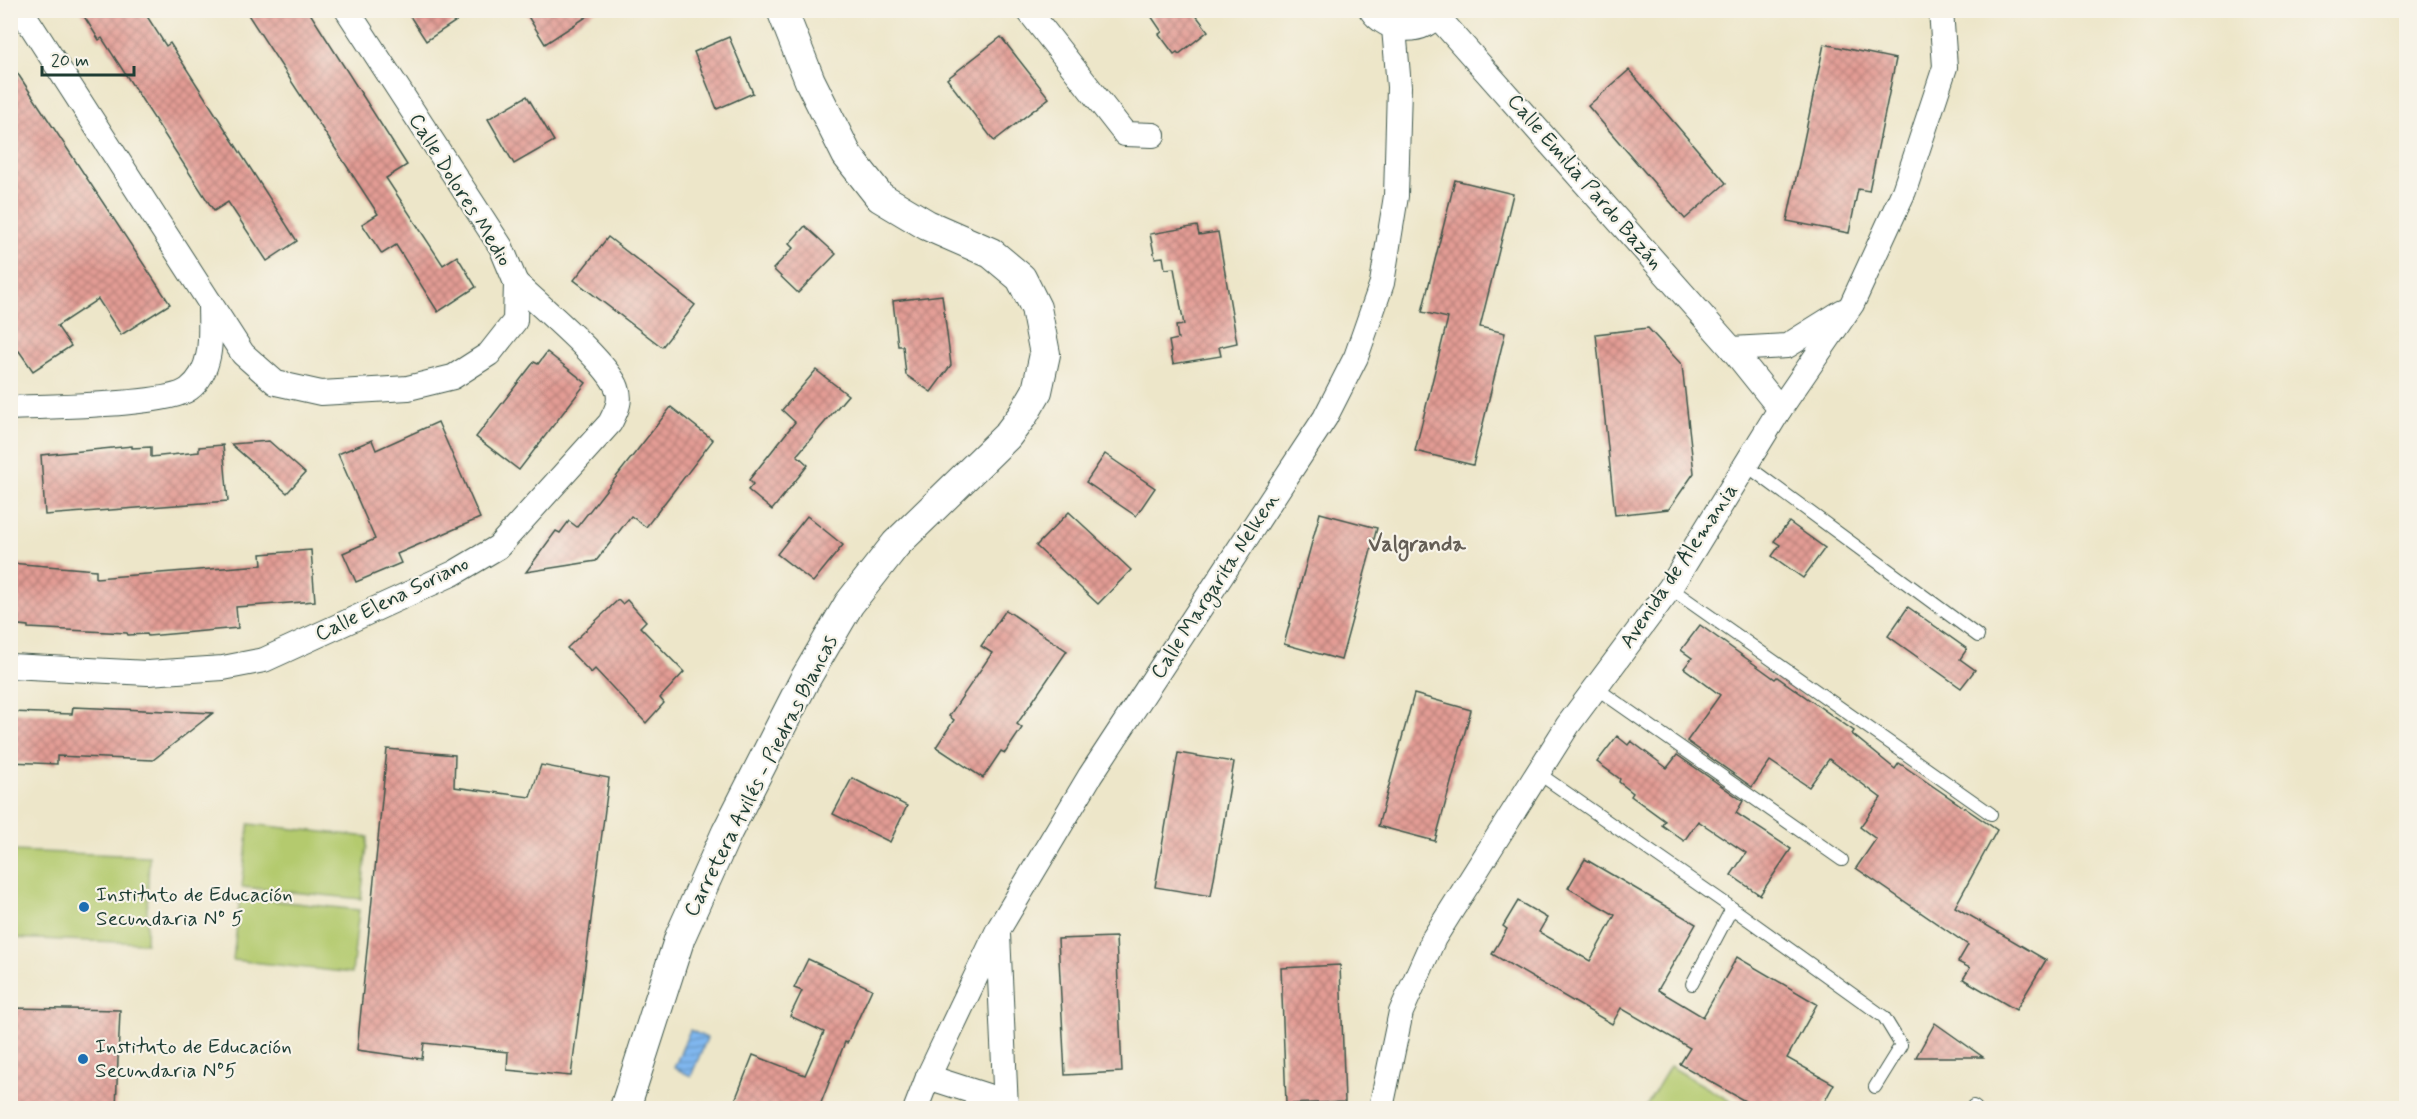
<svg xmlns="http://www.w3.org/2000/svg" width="2417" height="1119" font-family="Mynerve,sans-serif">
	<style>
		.green { fill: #b4ca6e; stroke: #6a8451; stroke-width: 1.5 }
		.water { fill: url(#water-rules); stroke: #507a92; stroke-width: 1.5 }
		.building { fill: url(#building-cross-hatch) }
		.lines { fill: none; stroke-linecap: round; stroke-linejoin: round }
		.service-casing { stroke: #3e564a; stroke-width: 14 }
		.minor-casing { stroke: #3e564a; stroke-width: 26 }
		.tertiary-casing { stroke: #3e564a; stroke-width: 32 }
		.service { stroke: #fff; stroke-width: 12 }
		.minor { stroke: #fff; stroke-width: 24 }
		.tertiary { stroke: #fff; stroke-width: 30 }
		.poi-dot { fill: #1f6fb2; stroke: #f7f3e8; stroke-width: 2 }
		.labels { text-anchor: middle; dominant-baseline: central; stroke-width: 4.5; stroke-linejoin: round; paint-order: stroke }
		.street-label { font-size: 21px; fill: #1f3d34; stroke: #f7f3e8 }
		.poi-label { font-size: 21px; fill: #1f3d34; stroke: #f7f3e8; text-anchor: start }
		.neighbourhood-label { font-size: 22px; font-weight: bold; fill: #645e56; stroke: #f7f3e8 }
	</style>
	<defs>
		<pattern id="water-rules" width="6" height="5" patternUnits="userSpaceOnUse" patternTransform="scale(1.5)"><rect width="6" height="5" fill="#80b7ef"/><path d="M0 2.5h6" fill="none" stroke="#6896c2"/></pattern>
		<pattern id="building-cross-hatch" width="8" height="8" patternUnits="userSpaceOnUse" patternTransform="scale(1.5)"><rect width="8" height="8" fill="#e39c94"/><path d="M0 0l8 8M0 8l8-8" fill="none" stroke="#b7807a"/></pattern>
	</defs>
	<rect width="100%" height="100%" fill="#f7f3e8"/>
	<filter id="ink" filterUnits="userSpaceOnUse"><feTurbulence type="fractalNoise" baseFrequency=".0167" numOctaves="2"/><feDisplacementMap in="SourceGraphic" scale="12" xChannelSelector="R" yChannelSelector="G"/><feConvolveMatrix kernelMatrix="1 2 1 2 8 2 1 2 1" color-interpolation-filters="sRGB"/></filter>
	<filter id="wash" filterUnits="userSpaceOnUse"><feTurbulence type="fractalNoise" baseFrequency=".008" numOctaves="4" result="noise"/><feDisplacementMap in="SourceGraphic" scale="24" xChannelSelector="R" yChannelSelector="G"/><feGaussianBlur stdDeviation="1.35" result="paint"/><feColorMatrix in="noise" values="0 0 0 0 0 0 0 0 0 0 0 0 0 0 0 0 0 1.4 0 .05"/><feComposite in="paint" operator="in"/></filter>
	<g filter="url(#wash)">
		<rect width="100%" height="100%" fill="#ede6c9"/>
		<!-- green -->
		<g class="green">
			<polygon points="249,824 368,837 361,899 242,887"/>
			<polygon points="11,851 149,856 146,943 11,938"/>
			<polygon points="240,897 359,910 352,973 233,960"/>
			<polygon points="1670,1066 1742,1108 1645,1108"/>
		</g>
		<!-- water -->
		<polygon class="water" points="690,1030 707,1038 691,1076 674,1068"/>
		<g id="blocks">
			<!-- building -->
			<g class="building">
				<polygon points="80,10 143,10 166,46 170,43 297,241 267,261 228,202 214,211 102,38 99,40"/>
				<polygon points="245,10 308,10 407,165 386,178 443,265 457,256 476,287 438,312 396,245 382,254 362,224 378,214"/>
				<polygon points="406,10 473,10 426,41"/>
				<polygon points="524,10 597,10 545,44"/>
				<polygon points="1147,10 1192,10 1208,31 1179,54 1177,52 1174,54 1159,34 1162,32"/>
				<polygon points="729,37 753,93 717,109 694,52"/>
				<polygon points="1001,37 1049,98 994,141 947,79"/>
				<polygon points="1824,44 1896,59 1869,191 1858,189 1849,233 1787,221"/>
				<polygon points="10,62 170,304 121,335 98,299 57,326 71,346 33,371 19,351 10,356"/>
				<polygon points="1629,70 1726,183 1685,219 1588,106"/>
				<polygon points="527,96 554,141 514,164 488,119"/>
				<polygon points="1455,180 1513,194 1480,327 1505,333 1473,465 1415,451 1448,318 1422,312"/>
				<polygon points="805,226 836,254 798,293 773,269 793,248 789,244"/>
				<polygon points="1197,226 1199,235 1218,232 1237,343 1219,347 1221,356 1173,364 1169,341 1178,339 1176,326 1184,325 1174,268 1165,269 1163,257 1155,258 1150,234"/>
				<polygon points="608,237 695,305 662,347 574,280"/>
				<polygon points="942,295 951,365 931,392 906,375 903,346 898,346 893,301"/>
				<polygon points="1648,328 1682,365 1694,473 1669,509 1615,515 1596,334"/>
				<polygon points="547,352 586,383 519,470 476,437 534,362 538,364"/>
				<polygon points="816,370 848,395 797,455 808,465 772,510 748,490 753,484 749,480 795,422 782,410"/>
				<polygon points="671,407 713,440 646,527 631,516 596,561 526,572 556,531 560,533 569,521 577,527"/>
				<polygon points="438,422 480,518 397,554 401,563 356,582 343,553 375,539 338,454 372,440 376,450"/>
				<polygon points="269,441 305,473 287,493 231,444"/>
				<polygon points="223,445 228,501 45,515 41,455 132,446 132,448 151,447 151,457 199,452 199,447"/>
				<polygon points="1105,454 1155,488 1136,516 1086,482"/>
				<polygon points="1069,512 1131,570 1098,604 1036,546"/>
				<polygon points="1320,513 1377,528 1341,660 1284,644"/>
				<polygon points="807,516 843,545 813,582 777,554"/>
				<polygon points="1789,522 1825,548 1803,578 1772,556 1780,545 1774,541"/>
				<polygon points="311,550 315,601 236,607 238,628 148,636 147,634 128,635 127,633 28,628 28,626 10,624 10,563 96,570 96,578 262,565 261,554"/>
				<polygon points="618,600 622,604 627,600 646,621 640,627 684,672 660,698 664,703 646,723 595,669 591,673 567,648"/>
				<polygon points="1908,607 1967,649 1960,659 1975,670 1961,688 1888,636"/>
				<polygon points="1006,610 1067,651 1017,724 1022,728 1005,753 1001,751 983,778 936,747 954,720 949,716 992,653 981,646"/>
				<polygon points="1700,625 1775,679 1777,677 1854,731 1852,734 1895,769 1899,763 1997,830 1955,907 2046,960 2016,1010 1963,979 1970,968 1958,962 1968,945 1856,868 1876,839 1860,827 1881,798 1829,759 1809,787 1770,761 1752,787 1687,741 1720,695 1684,668 1692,658 1681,650"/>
				<polygon points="1414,694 1471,710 1435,841 1378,826"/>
				<polygon points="73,707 213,713 153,760 57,756 57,764 10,762 10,712 72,714"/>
				<polygon points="1617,736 1628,745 1631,741 1667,768 1677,755 1743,801 1736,813 1791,849 1760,895 1731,875 1746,853 1698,821 1684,841 1662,825 1665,821 1631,796 1633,793 1619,782 1620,779 1597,762"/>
				<polygon points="387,749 455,755 454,787 530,797 541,765 609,778 571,1076 507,1070 508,1052 424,1043 422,1059 357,1050"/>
				<polygon points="1178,753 1234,762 1211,896 1155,887"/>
				<polygon points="852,778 907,806 890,842 833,814"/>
				<polygon points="1585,859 1696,924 1658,990 1703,1017 1737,957 1817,1004 1787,1058 1834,1084 1821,1108 1757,1108 1680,1064 1690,1048 1621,1008 1612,1024 1492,954 1507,929 1503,926 1518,901 1547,918 1539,932 1590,961 1615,915 1568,888"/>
				<polygon points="1116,937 1122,1072 1065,1075 1058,939"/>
				<polygon points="808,959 872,989 847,1043 845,1042 819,1108 732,1108 753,1055 805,1075 824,1032 790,1016 802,991 794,988"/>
				<polygon points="1340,965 1345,1102 1286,1104 1281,968"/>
				<polygon points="10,1008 120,1010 116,1108 10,1108"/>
				<polygon points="1935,1023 1983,1057 1916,1057"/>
			</g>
		</g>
	</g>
	<g filter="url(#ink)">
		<use href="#blocks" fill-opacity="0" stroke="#3e564a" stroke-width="1.5"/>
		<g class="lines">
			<!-- service casing -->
			<g class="service-casing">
				<g id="service">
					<polyline points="1746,465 1978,636"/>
					<polyline points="1670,588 1991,814"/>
					<polyline points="1596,688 1842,860"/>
					<polyline points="1538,773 1732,908 1692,984"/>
					<polyline points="1732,908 1884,1017 1901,1045 1875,1087"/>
					<polyline points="1973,1106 1976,1108"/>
				</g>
			</g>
			<!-- minor casing -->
			<g class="minor-casing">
				<g id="minor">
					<polyline points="21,10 243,354 276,383 321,393 408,388 453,377 489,354 515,321 516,283 501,247 347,10"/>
					<polyline points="1028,10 1125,134 1153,135"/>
					<path d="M1371,10C1386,33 1426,37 1440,10"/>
					<polyline points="1437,16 1732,349 1780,409"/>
					<polyline points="1732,349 1787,346 1843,311"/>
					<path d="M10,408C43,406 168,406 189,389C215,369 210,332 210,303"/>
					<path d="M10,666L148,673L223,668L264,660L454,573L498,547L610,423C616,411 622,401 617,388C608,363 538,304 516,283"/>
					<polyline points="998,934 1006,1108"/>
					<polyline points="928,1077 1006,1102"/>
					<polyline points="916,1108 928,1077 998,930 1090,776 1325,418 1356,357 1382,283 1396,196 1399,87 1394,28"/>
					<polyline points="1381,1108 1401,1012 1434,938 1568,725 1670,588 1780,409 1852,304 1904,191 1945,67 1941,10"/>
				</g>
			</g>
			<!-- tertiary casing -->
			<g class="tertiary-casing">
				<polyline id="tertiary" points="625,1108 680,937 727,832 804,681 849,604 896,544 1007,436 1023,415 1037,391 1045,354 1036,308 1021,278 991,253 927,225 880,197 847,155 810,81 782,10"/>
			</g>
			<!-- service -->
			<use href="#service" class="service"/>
			<!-- minor -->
			<use href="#minor" class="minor"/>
			<!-- tertiary -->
			<use href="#tertiary" class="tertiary"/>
		</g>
	</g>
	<!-- markers -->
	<g class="poi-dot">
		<circle cx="84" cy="907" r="6"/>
		<circle cx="83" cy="1059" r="6"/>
	</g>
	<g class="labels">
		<!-- street labels -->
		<g class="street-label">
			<text transform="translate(1585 182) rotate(49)">Calle Emilia Pardo Bazán</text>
			<text transform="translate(460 190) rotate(58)">Calle Dolores Medio</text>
			<text transform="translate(1679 566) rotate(-56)">Avenida de Alemania</text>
			<text transform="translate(1215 586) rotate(-57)">Calle Margarita Nelken</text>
			<text transform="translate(392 599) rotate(-26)">Calle Elena Soriano</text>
			<text transform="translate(761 776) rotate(-63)">Carretera Avilés - Piedras Blancas</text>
		</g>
		<!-- poi labels -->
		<g class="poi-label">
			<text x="96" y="895">Instituto de Educación<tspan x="96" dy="24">Secundaria Nº 5</tspan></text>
			<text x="95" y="1047">Instituto de Educación<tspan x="95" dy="24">Secundaria Nº5</tspan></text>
		</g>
		<!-- neighbourhood labels -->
		<g class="neighbourhood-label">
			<text x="1417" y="545">Valgranda</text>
		</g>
	</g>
	<!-- margin -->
	<rect width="2417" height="1119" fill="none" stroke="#f7f3e8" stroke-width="36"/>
	<!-- scale -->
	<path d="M42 66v9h92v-9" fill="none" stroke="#1f3d34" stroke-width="3"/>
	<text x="51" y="66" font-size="18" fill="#1f3d34" stroke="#f7f3e8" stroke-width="4.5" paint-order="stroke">20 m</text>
</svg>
